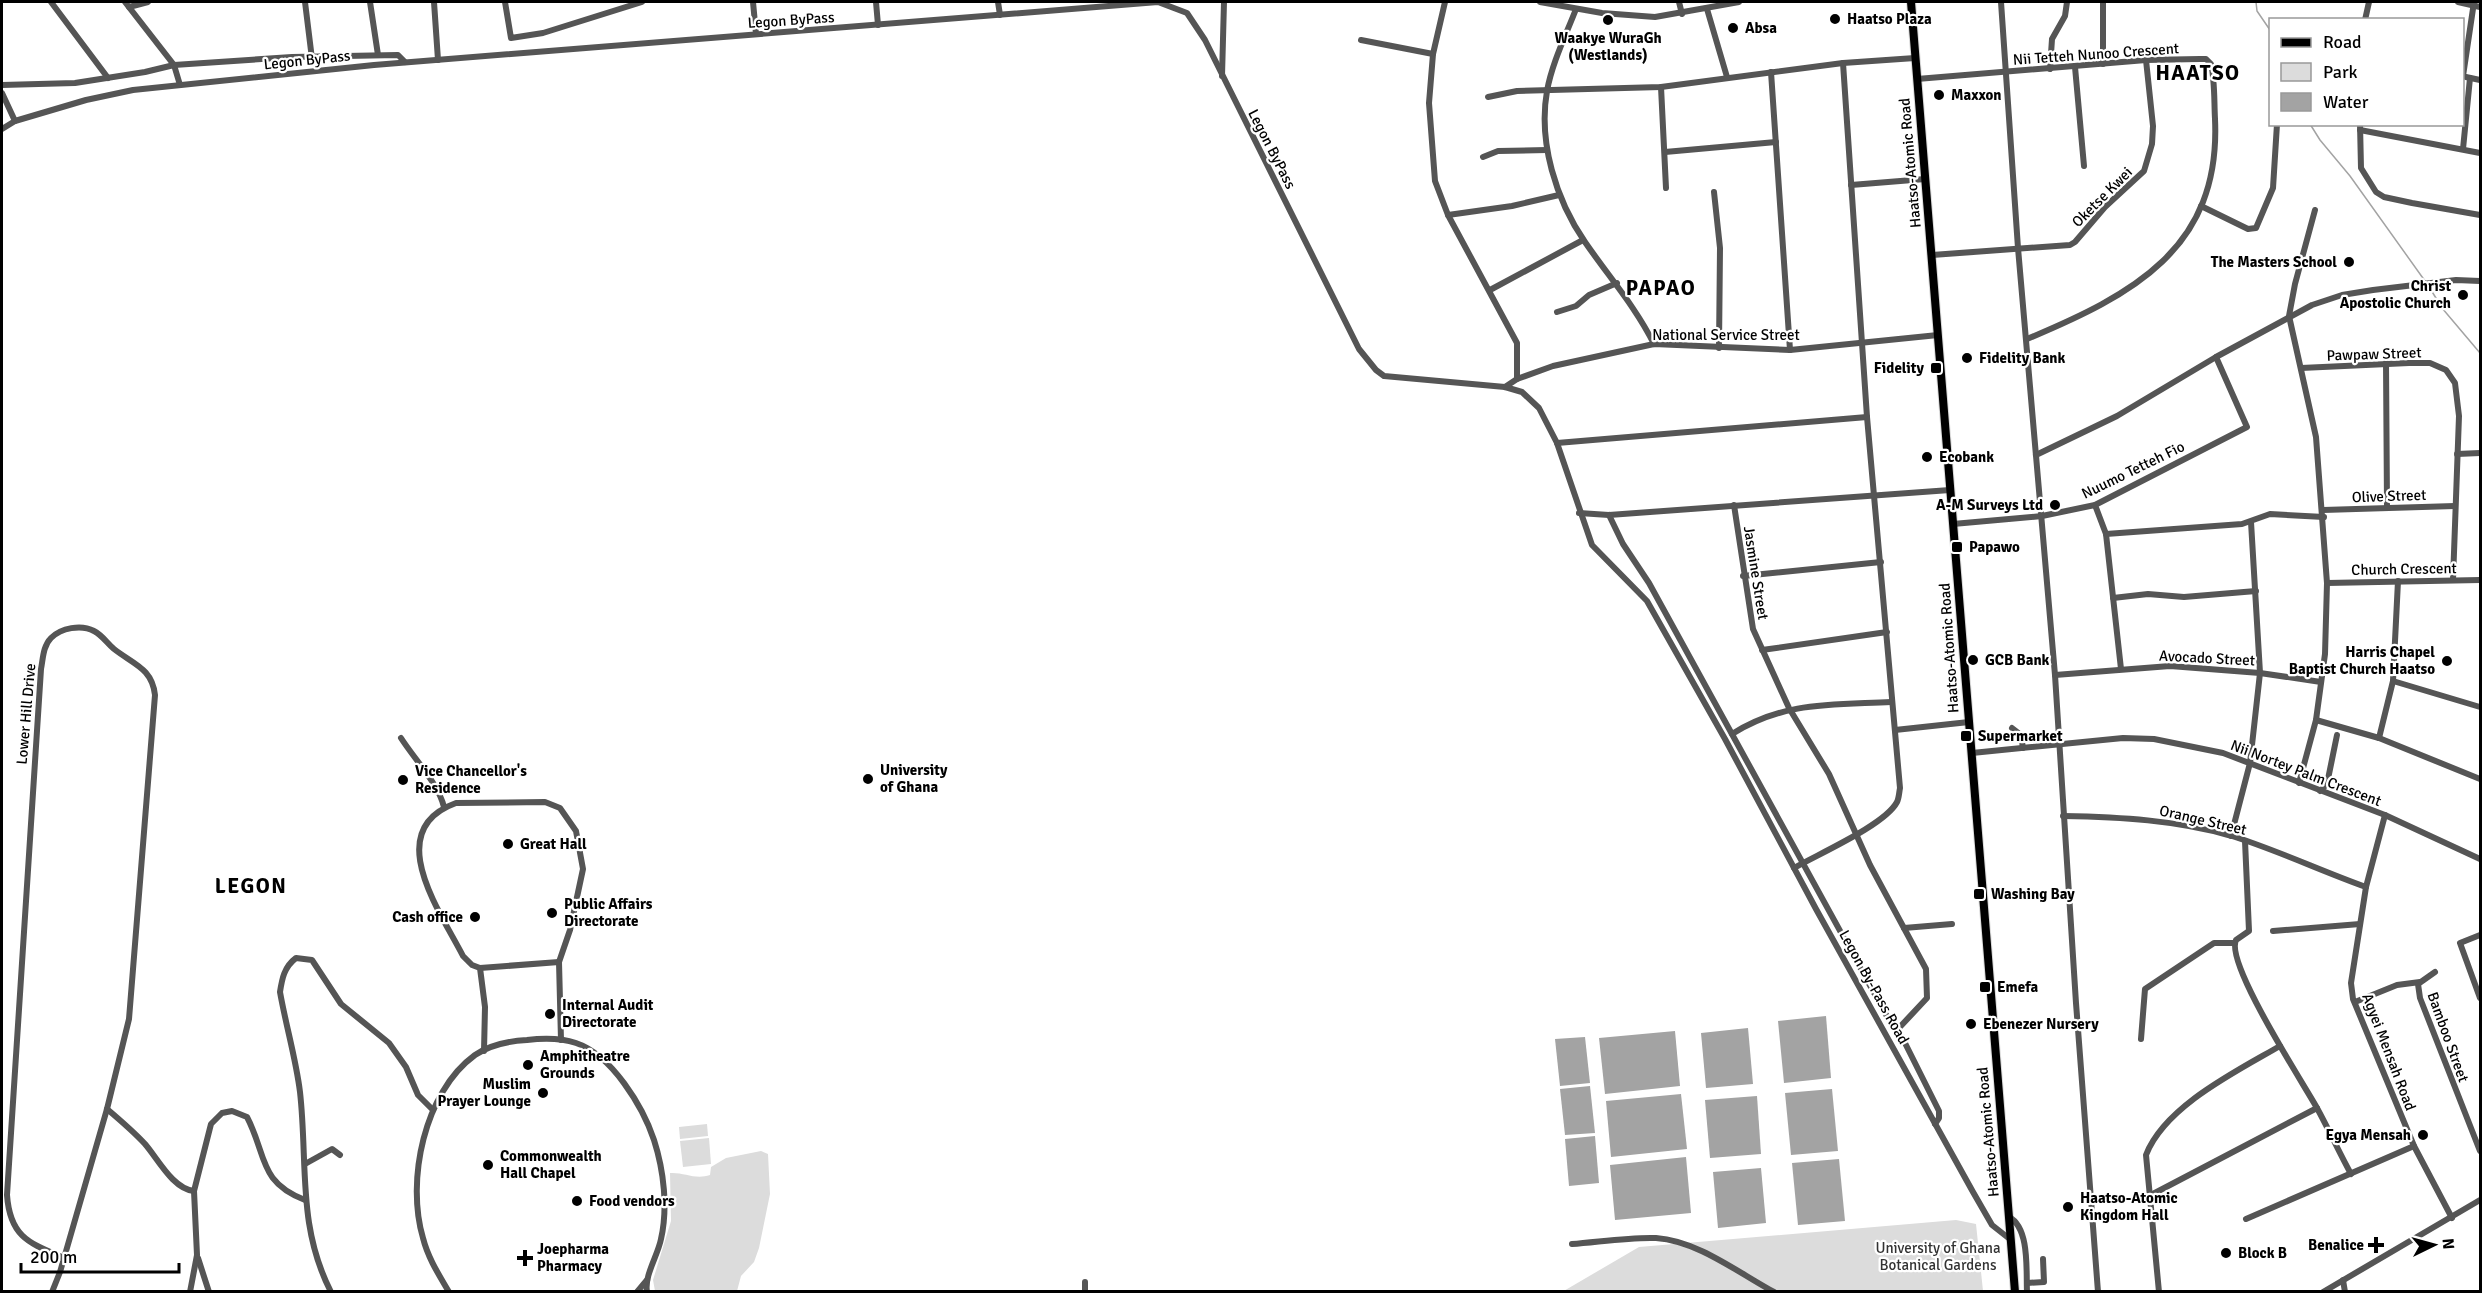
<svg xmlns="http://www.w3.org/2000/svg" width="2482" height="1293" font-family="Signika,sans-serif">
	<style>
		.green { fill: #dcdcdc }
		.water { fill: #a3a3a3 }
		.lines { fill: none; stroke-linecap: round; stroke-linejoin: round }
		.stream { stroke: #a3a3a3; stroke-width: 1.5 }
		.major-casing { stroke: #dbdbdb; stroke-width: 10 }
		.minor { stroke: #555; stroke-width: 6 }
		.major { stroke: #000; stroke-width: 8 }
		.poi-dot { fill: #000; stroke: #fff; stroke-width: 2 }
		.labels { text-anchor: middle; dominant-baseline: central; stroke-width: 4.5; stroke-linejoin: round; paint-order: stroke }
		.poi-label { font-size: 15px; font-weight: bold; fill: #000; stroke: #fff; text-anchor: start }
		.street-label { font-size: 15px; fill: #000; stroke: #fff }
		.park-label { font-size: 15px; fill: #333; stroke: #fff }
		.district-label { font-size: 21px; font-weight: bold; letter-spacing: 1.5px; fill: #000; stroke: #fff }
	</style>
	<rect width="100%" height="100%" fill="#fff"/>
	<!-- green -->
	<g class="green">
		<polygon points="707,1124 708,1136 680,1139 679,1127"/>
		<polygon points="709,1138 711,1164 683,1167 680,1141"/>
		<path d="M761,1151L768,1154L770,1194L759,1248L754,1262L741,1276L737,1291H655L653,1280L671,1221L670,1173C684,1172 695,1180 710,1175L711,1167L726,1158Z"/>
		<polygon points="1956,1220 1976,1224 1983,1291 1562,1292 1639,1247"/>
	</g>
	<!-- water -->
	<g class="water">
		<polygon points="1826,1016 1831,1078 1784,1083 1778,1021"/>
		<polygon points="1748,1028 1753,1084 1706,1088 1701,1033"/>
		<polygon points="1675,1031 1680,1086 1605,1094 1599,1038"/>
		<polygon points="1585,1037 1590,1083 1560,1086 1555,1039"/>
		<polygon points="1590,1086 1595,1133 1565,1135 1560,1089"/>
		<polygon points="1832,1089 1838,1151 1791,1155 1785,1093"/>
		<polygon points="1681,1094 1687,1149 1611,1157 1606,1101"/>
		<polygon points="1757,1096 1761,1154 1710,1158 1705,1100"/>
		<polygon points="1595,1136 1599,1183 1569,1186 1565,1139"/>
		<polygon points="1686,1157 1691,1213 1615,1220 1610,1165"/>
		<polygon points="1839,1159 1845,1221 1798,1225 1792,1163"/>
		<polygon points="1761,1168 1766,1223 1718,1228 1713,1172"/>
	</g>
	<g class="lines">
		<!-- stream -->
		<g class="stream">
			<polyline points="2256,2 2257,11 2270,30"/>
			<polyline points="2310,124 2320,140 2350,176 2425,281"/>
			<polyline points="2428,285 2442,308 2480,353"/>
		</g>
		<!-- major casing -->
		<g class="major-casing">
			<polyline id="major" points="1911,2 2015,1292"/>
		</g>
		<!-- minor -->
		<g class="minor">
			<polyline points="51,2 108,78"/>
			<polyline points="125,2 174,65 180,85"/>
			<polyline points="305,2 312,59"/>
			<polyline points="370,2 378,55"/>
			<polyline points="434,2 438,60"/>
			<polyline points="505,2 511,38 543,33 642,2"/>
			<polyline points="753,2 756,34"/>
			<polyline points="876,2 878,25"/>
			<polyline points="998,2 1000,15"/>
			<polyline points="1445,2 1433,54 1429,103 1435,181 1448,215 1517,343 1517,379"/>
			<polyline points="1540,2 1602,13 1655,17 1739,2"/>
			<polyline points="1679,2 1682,14"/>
			<polyline points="2001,2 2018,248 2055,675 2076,1003 2098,1292"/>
			<polyline points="2458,2 2480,7"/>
			<polyline points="129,7 148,2"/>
			<path d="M1576,9C1566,35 1552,63 1547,91C1538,142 1556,200 1585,242C1609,277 1635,306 1654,344"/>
			<polyline points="1707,9 1727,77"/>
			<polyline points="2365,20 2369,2"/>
			<polyline points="1361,40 1433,54"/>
			<polyline points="2103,64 2103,2"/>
			<polyline points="2075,67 2084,166"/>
			<polyline points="2050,69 2052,39 2065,16 2067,2"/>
			<polyline points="1771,72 1790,350"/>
			<polyline points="1222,76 1224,2"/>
			<polyline points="2463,76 2474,2"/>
			<polyline points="2466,77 2480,80"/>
			<path d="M1917,79L2146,60L2200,59H2206L2211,64C2215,81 2214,101 2215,119C2221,249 2132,295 2027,339"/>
			<polyline points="2,85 75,83 145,72 174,65 292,57 398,55 405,62"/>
			<polyline points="1661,87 1666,188"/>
			<polyline points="2,93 15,121"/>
			<polyline points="1488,97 1517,91 1661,87 1843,63 1915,58"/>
			<polyline points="2360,124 2361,168 2376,192 2384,197 2412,203 2480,215"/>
			<polyline points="2,129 15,121 86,100 133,90 374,65 1158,2 1187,13 1205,40 1359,349 1376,370 1384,376 1505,387 1522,392 1539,408 1557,443 1592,545 1647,601 1725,739 1816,909 1973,1192 1992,1225 2011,1240"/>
			<polyline points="2360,130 2480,153"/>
			<polyline points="2463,149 2470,78"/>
			<polyline points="1665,152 1776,142"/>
			<polyline points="1483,157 1498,151 1547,150"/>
			<polyline points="1851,185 1925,179"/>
			<polyline points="1714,192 1720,248 1719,348"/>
			<polyline points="2201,206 2248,229 2256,228 2273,188 2277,124"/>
			<polyline points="1448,215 1512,206 1559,195"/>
			<polyline points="1932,255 2070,245 2075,242 2105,207 2144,171 2152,144 2153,126 2146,60"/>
			<polyline points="1490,290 1583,240"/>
			<polyline points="1557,312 1576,306 1589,295 1617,283"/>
			<polyline points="2386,363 2387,507"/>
			<polyline points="2301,368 2409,363 2430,363 2446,370 2455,383 2459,416 2453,580"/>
			<polyline points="1505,387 1517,379 1553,366 1654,344 1790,350 1938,335"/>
			<polyline points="1557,443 1867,417"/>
			<polyline points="2457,454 2480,453"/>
			<polyline points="2036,455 2117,416 2216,357 2312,305 2342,295 2373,290 2456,280 2480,281"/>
			<polyline points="1734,505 1753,629 1789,708 1829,774 1870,865 1926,969 1927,998 1898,1029 1939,1111 1939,1118 1935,1124"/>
			<polyline points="2095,505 2106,534 2121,669"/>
			<polyline points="2323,510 2455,506"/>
			<polyline points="1579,513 1609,515 1950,490"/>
			<polyline points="1609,515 1623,544 1649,583 1889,1020"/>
			<polyline points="1953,524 2042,516 2095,505 2247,427 2216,357"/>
			<polyline points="2106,534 2242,524 2270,514 2324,517"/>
			<polyline points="1743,576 1881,562"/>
			<polyline points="2327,583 2480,580"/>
			<polyline points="2113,598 2148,594 2184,597 2256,591"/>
			<polyline points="1762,650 1887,632"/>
			<polyline points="2055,675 2170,666 2260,673 2321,682"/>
			<polyline points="2393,681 2480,707"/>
			<polyline points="2316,720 2379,738 2480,779"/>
			<polyline points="2012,728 2021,735 2023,748"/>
			<polyline points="1895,730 1969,722"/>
			<path d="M1732,734C1785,701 1832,705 1891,702"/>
			<path d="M401,738C415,760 438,783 444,807"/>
			<polyline points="2379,738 2393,681 2398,581"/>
			<polyline points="1972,753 2123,738 2154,739 2223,753 2385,815 2480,859"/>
			<polyline points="2299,783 2316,720 2325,654 2327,583 2316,437 2289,316 2295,284 2315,210"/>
			<polyline points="2320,791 2327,784 2337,735"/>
			<polyline points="2385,815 2366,887 2351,983 2353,999 2414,1146 2452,1218"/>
			<path d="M2063,816C2120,817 2176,820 2232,836C2277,850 2321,871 2366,887"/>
			<polyline points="2231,836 2250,763 2260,673 2251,522"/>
			<path d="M2245,841L2249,931L2236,940C2225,963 2302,1081 2317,1108C2329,1130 2339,1152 2351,1174"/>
			<path d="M1794,868C1818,854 1885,825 1897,802C1899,798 1899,793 1900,788L1867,417L1843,63"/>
			<polyline points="1904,928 1952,924"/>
			<polyline points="2273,931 2360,924"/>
			<polyline points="2480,935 2460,943 2480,998"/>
			<polyline points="480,968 559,962"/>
			<polyline points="2435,972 2418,984 2420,998 2480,1151"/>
			<polyline points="2355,1002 2397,985 2420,982"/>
			<polyline points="2141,1039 2145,989 2214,943 2234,943"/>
			<path d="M484,1051L485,1007L480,968L472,965L463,956C440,911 381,830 456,803L545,802L560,808L576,831L583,869L570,930L559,962L561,1040"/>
			<path d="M107,1109C120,1120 133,1131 145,1144C158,1159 173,1189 194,1191"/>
			<polyline points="305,1164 332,1149 340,1155"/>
			<polyline points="2149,1196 2317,1108"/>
			<path d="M2009,1217C2030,1228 2026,1271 2027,1292"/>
			<polyline points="2246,1219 2414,1146"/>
			<path d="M1572,1244C1599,1242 1629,1237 1656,1238C1698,1241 1737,1272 1774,1292"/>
			<polyline points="198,1258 209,1292"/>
			<polyline points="2343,1280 2345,1292"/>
			<polyline points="1085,1282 1085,1292"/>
			<polyline points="2027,1283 2044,1282 2043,1259"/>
			<path d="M52,1292L60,1272L107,1109L129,1019L155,695C152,668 133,664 114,649C107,643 102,635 94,631C81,624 61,628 51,638C43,646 43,659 41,669L7,1195C10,1237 29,1243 64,1258"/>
			<path d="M190,1292L197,1255L194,1191L211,1124L222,1113L232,1111L247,1117C267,1155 258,1182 305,1200"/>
			<path d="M331,1292C297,1226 308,1163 300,1092C296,1059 286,1026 280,992C282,979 284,967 296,958L312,960L341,1004L389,1043L406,1067L418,1095L433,1110"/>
			<path d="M449,1292C439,1275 428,1258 423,1238C406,1181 424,1092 475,1055C490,1045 509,1041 527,1040C543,1038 561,1038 576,1043C612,1055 643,1107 654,1140C664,1171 668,1208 661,1239C658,1255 644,1276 647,1292"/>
			<polyline points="637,1292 647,1280"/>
			<path d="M2159,1292L2146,1155C2165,1106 2237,1071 2280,1046"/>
			<polyline points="2323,1292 2480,1200"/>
		</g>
		<!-- major -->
		<use href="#major" class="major"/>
	</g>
	<!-- markers -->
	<g class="poi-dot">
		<circle cx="1835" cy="19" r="6"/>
		<circle cx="1608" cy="20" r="6"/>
		<circle cx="1733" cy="28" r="6"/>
		<circle cx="1939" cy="95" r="6"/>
		<circle cx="2349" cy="262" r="6"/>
		<circle cx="2463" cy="295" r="6"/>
		<circle cx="1967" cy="358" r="6"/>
		<rect x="1930" y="362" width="12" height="12" rx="3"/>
		<circle cx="1927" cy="457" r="6"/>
		<circle cx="2055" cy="505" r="6"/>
		<rect x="1951" y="541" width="12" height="12" rx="3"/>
		<circle cx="1973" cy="660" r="6"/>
		<circle cx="2447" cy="661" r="6"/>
		<rect x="1960" y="730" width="12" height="12" rx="3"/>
		<circle cx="868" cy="779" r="6"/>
		<circle cx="403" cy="780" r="6"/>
		<circle cx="508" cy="844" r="6"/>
		<rect x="1973" y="888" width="12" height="12" rx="3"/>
		<circle cx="552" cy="913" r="6"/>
		<circle cx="475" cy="917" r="6"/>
		<rect x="1979" y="981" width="12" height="12" rx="3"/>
		<circle cx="550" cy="1014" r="6"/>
		<circle cx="1971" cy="1024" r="6"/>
		<circle cx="528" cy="1065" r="6"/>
		<circle cx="543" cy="1093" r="6"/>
		<circle cx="2423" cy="1135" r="6"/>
		<circle cx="488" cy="1165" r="6"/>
		<circle cx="577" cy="1201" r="6"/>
		<circle cx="2068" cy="1207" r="6"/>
		<path d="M2373 1236h6v6h6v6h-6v6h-6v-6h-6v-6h6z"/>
		<circle cx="2226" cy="1253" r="6"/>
		<path d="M522 1249h6v6h6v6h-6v6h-6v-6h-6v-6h6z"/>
	</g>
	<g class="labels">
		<!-- poi labels -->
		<g class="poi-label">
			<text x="1847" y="19">Haatso Plaza</text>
			<text x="1745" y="28">Absa</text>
			<text x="1608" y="38" text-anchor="middle">Waakye WuraGh<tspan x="1608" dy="17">(Westlands)</tspan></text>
			<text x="1951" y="95">Maxxon</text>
			<text x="2337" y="262" text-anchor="end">The Masters School</text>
			<text x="2451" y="286" text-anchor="end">Christ<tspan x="2451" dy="17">Apostolic Church</tspan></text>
			<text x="1979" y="358">Fidelity Bank</text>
			<text x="1924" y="368" text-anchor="end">Fidelity</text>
			<text x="1939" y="457">Ecobank</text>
			<text x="2043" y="505" text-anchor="end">A-M Surveys Ltd</text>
			<text x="1969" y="547">Papawo</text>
			<text x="2435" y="652" text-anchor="end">Harris Chapel<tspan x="2435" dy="17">Baptist Church Haatso</tspan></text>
			<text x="1985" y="660">GCB Bank</text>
			<text x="1978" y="736">Supermarket</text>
			<text x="880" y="770">University<tspan x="880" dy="17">of Ghana</tspan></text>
			<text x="415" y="771">Vice Chancellor's<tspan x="415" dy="17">Residence</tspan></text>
			<text x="520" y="844">Great Hall</text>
			<text x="1991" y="894">Washing Bay</text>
			<text x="564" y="904">Public Affairs<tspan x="564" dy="17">Directorate</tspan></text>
			<text x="463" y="917" text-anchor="end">Cash office</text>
			<text x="1997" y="987">Emefa</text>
			<text x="562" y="1005">Internal Audit<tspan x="562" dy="17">Directorate</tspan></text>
			<text x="1983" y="1024">Ebenezer Nursery</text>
			<text x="540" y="1056">Amphitheatre<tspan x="540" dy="17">Grounds</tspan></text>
			<text x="531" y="1084" text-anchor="end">Muslim<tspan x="531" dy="17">Prayer Lounge</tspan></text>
			<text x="2411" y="1135" text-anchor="end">Egya Mensah</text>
			<text x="500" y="1156">Commonwealth<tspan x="500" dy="17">Hall Chapel</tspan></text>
			<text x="2080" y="1198">Haatso-Atomic<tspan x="2080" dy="17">Kingdom Hall</tspan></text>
			<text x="589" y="1201">Food vendors</text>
			<text x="2364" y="1245" text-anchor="end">Benalice</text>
			<text x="537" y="1249">Joepharma<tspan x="537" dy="17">Pharmacy</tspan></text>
			<text x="2238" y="1253">Block B</text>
		</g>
		<!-- street labels -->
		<g class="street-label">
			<text transform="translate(791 20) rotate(-4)">Legon ByPass</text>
			<text transform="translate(2096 54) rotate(-4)">Nii Tetteh Nunoo Crescent</text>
			<text transform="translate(307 60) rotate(-6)">Legon ByPass</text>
			<text transform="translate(1272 149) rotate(63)">Legon ByPass</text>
			<text transform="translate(1910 163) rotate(-95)">Haatso-Atomic Road</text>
			<text transform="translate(2102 197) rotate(-45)">Oketse Kwei</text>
			<text x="1726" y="335">National Service Street</text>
			<text transform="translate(2374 354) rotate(-2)">Pawpaw Street</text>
			<text transform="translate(2133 470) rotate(-26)">Nuumo Tetteh Fio</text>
			<text transform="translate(2389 496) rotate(-2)">Olive Street</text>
			<text transform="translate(2404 569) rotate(-1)">Church Crescent</text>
			<text transform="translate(1756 573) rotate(81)">Jasmine Street</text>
			<text transform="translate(1949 648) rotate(-94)">Haatso-Atomic Road</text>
			<text transform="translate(2207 658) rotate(3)">Avocado Street</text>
			<text transform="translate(26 714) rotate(-85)">Lower Hill Drive</text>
			<text transform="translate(2306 773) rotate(21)">Nii Nortey Palm Crescent</text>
			<text transform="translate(2203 820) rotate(13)">Orange Street</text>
			<text transform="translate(1874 987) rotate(61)">Legon By-Pass Road</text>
			<text transform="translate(2448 1037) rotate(70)">Bamboo Street</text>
			<text transform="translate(2389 1052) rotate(69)">Agyei Mensah Road</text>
			<text transform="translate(1988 1132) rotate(-95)">Haatso-Atomic Road</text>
		</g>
		<!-- park labels -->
		<g class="park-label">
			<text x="1938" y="1248">University of Ghana<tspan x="1938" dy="17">Botanical Gardens</tspan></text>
		</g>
		<!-- district labels -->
		<g class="district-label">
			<text x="2198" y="73">HAATSO</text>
			<text x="1661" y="288">PAPAO</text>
			<text x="251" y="886">LEGON</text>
		</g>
	</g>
	<!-- border -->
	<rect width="2482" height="1293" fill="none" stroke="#000000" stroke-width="6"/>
	<!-- legend -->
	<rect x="2269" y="18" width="195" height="108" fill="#ffffff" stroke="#999999" stroke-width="1.5"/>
	<rect x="2281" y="38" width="30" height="9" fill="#000000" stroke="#999999" stroke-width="1.5"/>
	<text x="2323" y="48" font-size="18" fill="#000000">Road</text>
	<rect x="2281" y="63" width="30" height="18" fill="#dcdcdc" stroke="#999999" stroke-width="1.5"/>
	<text x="2323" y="78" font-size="18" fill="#000000">Park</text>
	<rect x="2281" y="93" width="30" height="18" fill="#a3a3a3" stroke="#999999" stroke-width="1.5"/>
	<text x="2323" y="108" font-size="18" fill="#000000">Water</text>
	<!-- north arrow -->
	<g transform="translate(2434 1245) rotate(85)" stroke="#ffffff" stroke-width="4.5" paint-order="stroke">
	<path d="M0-4.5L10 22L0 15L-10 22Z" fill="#000000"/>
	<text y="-9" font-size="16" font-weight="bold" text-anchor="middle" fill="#000000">N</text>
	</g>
	<!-- scale -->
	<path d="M21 1263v9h158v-9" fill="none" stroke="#000000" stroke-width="3"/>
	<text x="30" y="1263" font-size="18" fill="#000000" stroke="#ffffff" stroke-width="4.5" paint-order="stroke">200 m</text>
</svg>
